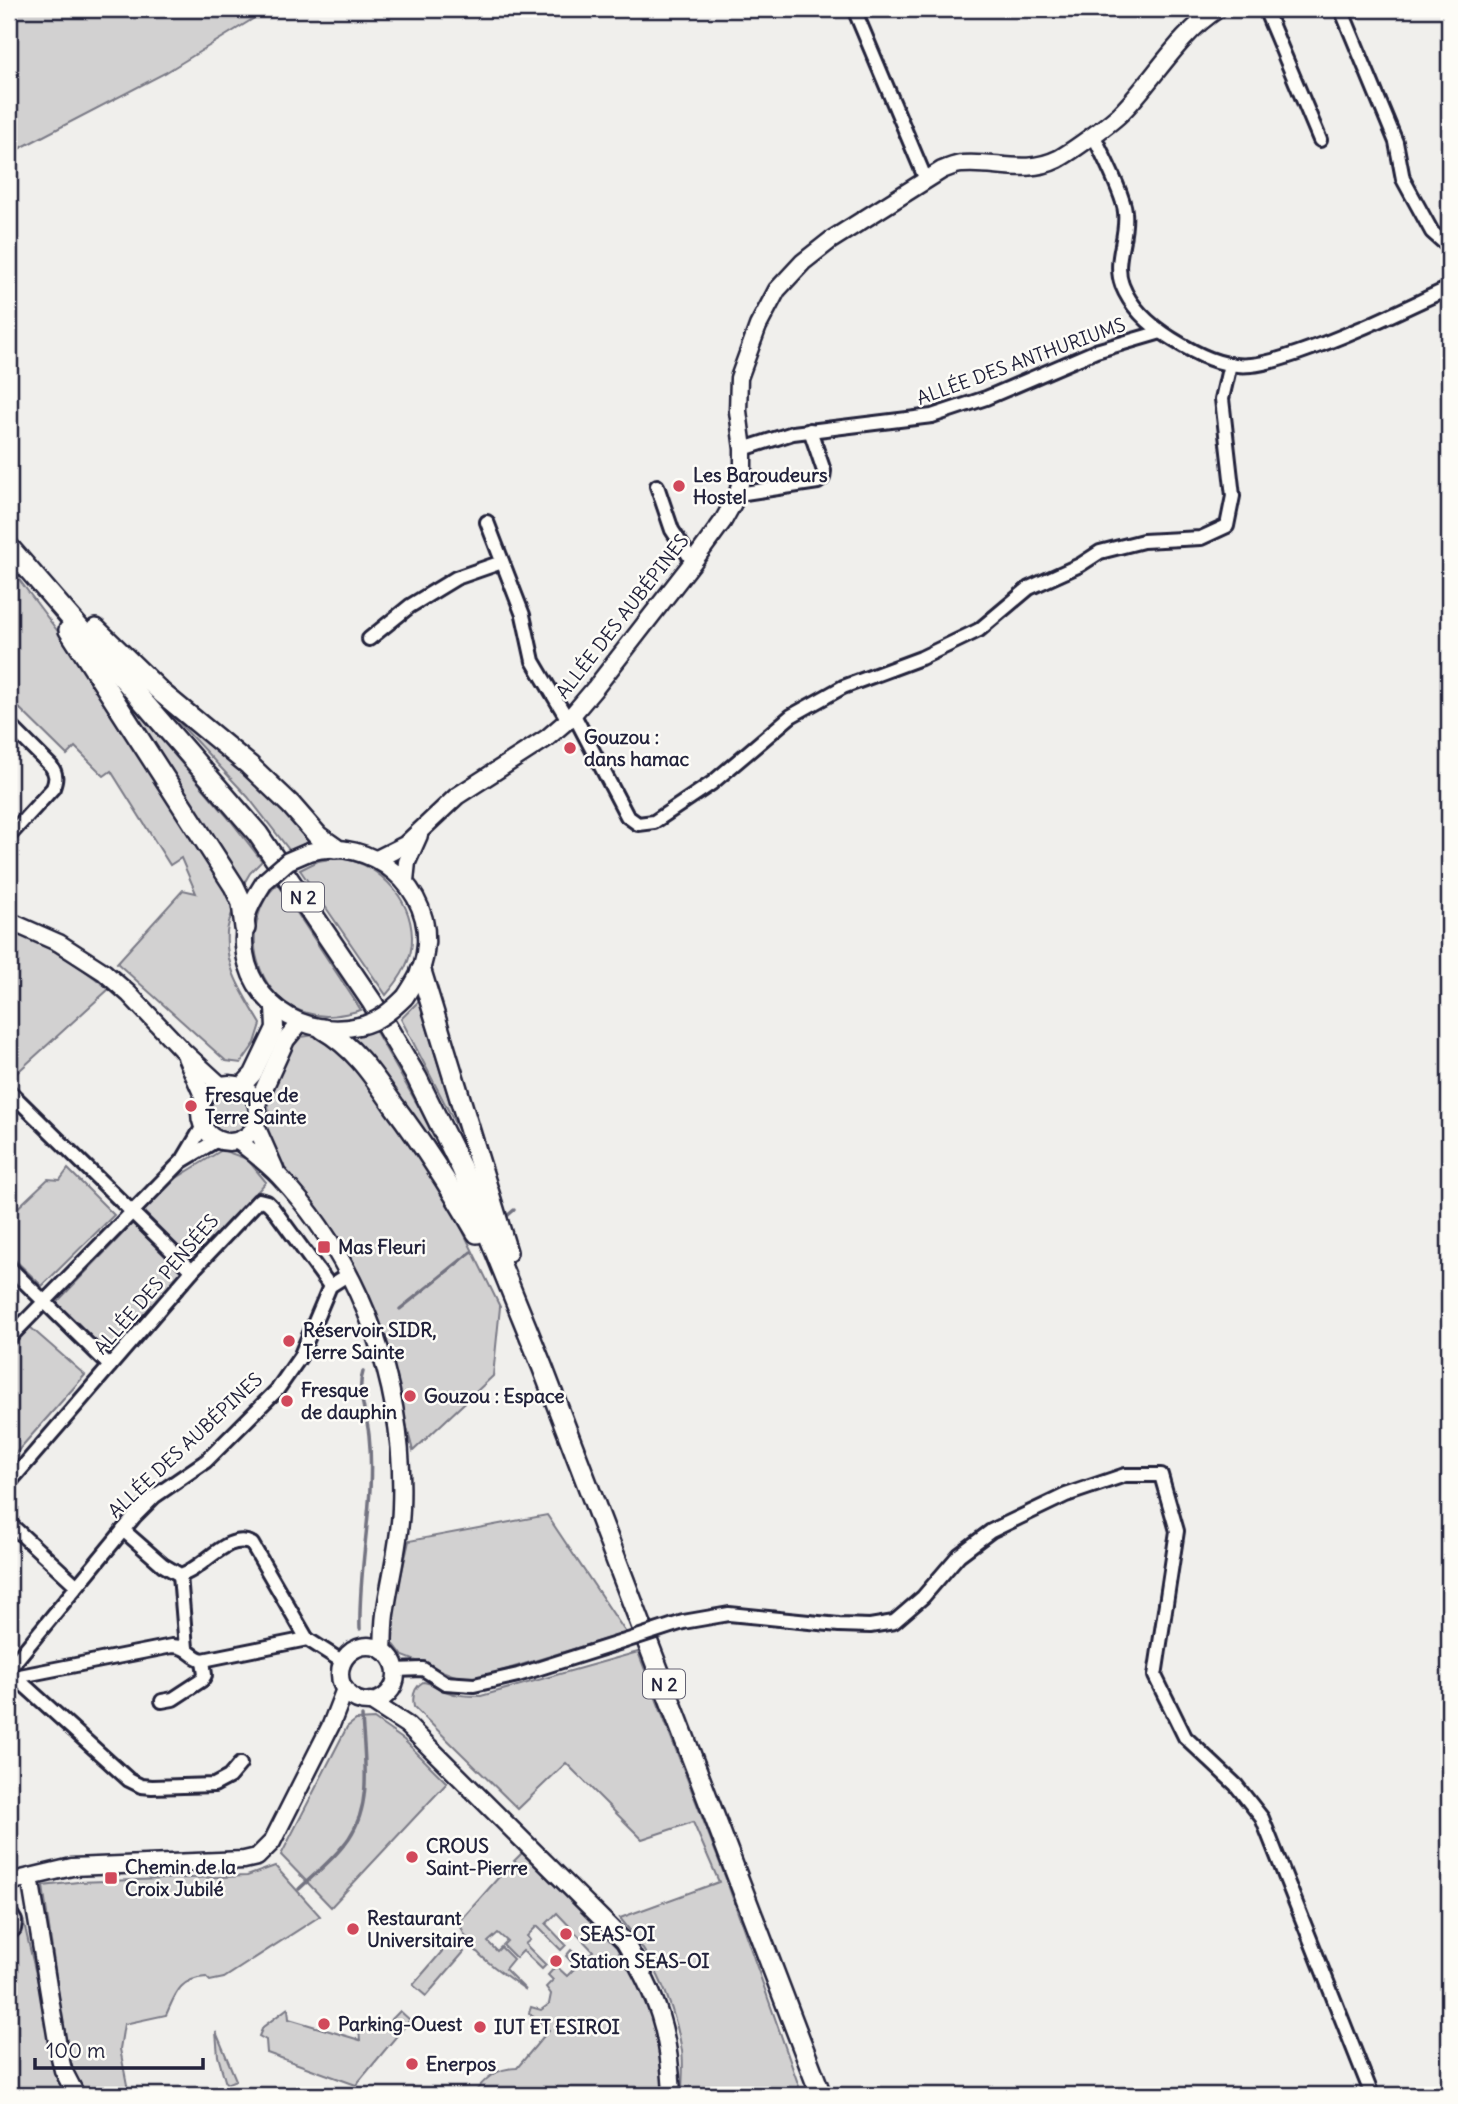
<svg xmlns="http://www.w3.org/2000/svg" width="1458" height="2104" font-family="Delius,sans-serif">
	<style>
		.green { fill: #d2d1d1; stroke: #7a7a86; stroke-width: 2 }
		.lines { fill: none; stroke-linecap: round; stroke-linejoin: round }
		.stream { stroke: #737381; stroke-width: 3.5 }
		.minor-casing { stroke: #22223b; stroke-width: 18 }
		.tertiary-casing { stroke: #22223b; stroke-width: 21 }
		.primary-casing { stroke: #22223b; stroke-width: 24 }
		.minor { stroke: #fdfcf7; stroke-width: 12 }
		.tertiary { stroke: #fdfcf7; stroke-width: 16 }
		.primary { stroke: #fdfcf7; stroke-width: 19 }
		.minor-bridge-casing { stroke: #22223b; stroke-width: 18; stroke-linecap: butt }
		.tertiary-bridge-casing { stroke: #22223b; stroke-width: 21; stroke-linecap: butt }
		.minor-bridge { stroke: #fdfcf7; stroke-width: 12 }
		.tertiary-bridge { stroke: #fdfcf7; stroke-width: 16 }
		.poi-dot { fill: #d1495b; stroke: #fdfcf7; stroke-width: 2.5 }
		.labels { text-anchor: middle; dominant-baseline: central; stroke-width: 5; stroke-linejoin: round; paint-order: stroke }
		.shield { fill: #fdfcf7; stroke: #646373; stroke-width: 2 }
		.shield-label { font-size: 18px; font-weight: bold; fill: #22223b }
		.street-label { font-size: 19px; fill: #22223b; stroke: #fdfcf7 }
		.poi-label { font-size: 19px; font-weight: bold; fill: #22223b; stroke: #fdfcf7; text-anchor: start }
	</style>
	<rect width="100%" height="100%" fill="#f0efec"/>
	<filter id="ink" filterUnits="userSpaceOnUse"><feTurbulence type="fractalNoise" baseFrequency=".0143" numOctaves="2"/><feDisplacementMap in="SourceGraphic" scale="14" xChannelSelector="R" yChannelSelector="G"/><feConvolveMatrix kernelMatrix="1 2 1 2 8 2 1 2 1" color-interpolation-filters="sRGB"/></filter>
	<g filter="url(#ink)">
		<!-- green -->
		<g class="green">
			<polygon points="9,9 269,9 165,73 9,154"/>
			<path d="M9,566L62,637L235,905C232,913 228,923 227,932C224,968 244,995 261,1024L255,1043L241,1063L226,1061L117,963L183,890L196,893L181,858L170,865L111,771L104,776L75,747L67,755L9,698Z"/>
			<polygon points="108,677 231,821 262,861 250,873 243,885"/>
			<polygon points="157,695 318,840 290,851 248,797 155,697"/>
			<path d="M336,858C375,860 411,896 412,937C413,960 400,979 386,995L300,870L318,861Z"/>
			<path d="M278,884L361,1010C343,1015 325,1019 307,1013C268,1002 248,959 257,921C260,907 267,893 278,884Z"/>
			<path d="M9,930C45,942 79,965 109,989L9,1080Z"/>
			<polygon points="419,1001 458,1129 401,1019"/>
			<polygon points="375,1030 420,1109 455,1179 374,1062 348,1036"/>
			<polygon points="314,1035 337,1045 349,1055 411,1144 458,1221 500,1307 493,1376 413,1451 388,1354 368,1295 324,1224 277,1158 267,1128 269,1115 267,1099 271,1086 294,1043 301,1037"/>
			<circle cx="229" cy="1114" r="23"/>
			<polygon points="222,1150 247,1159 266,1182 195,1263 143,1211 175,1179"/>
			<polygon points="68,1169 114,1215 42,1286 9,1254 9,1216 48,1179 60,1180"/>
			<polygon points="134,1222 186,1272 108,1353 56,1303"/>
			<polygon points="30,1327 85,1375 15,1454 9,1449 9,1351"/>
			<polygon points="547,1515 626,1633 478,1678 455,1676 403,1656 393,1643 394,1606 409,1541"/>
			<path d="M638,1652L726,1879L802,2095H682C682,2081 684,2065 682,2051C674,2001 652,1956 620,1918L719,1882L693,1822L642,1839L566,1763L518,1809L414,1707C412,1697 413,1688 423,1682C432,1683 437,1688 445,1691C457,1696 469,1696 481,1696Z"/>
			<polygon points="374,1719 404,1740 447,1783 331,1907 281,1855 347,1727 356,1720"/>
			<path d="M524,1851L618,1946L639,1980L653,2013L662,2055V2095H473C484,2079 496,2068 517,2068L549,2030L529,2013L531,2007L541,2010L549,2004L551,1994L546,1987L553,1980L548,1975L556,1966L567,1976L576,1967L566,1956L571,1950L582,1961L593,1951L557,1913L546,1924L566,1945L561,1950L537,1926L527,1936L530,1940L525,1944L546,1965L542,1969L523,1951L516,1958L503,1945L507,1941L498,1933L488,1942L497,1951L501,1947L513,1959L505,1969L526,1990C502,1972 469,1954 460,1924L461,1920L506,1869L512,1874L519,1865L514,1861Z"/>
			<path d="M275,1866L320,1916L224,1978L210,1981L206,1977C179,1979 176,1993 166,2015L124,2024L120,2049L129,2095H86L77,2082L67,2052L43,1886L78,1882L247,1876Z"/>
			<path d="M24,1923C30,1950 37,1977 43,2004C49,2034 48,2068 66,2095H9V1943L19,1935Z"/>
			<polygon points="451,1941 464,1952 426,1996 413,1985"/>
			<path d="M288,2008L289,2019L360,2040L359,2030C378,2034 387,2025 400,2011L410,2020L356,2085L267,2053L266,2040L259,2036L263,2027Z"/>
			<polygon points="216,2032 236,2080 226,2084 218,2056"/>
		</g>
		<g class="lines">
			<!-- stream -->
			<g class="stream">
				<polyline points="507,1216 514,1210"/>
				<polyline points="400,1309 471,1252"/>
				<path d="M360,1629C358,1563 376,1500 369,1435C367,1414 356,1392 363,1372"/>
				<path d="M299,1889C316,1873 335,1858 349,1838C373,1803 364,1756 362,1716"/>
			</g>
			<!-- minor casing -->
			<g class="minor-casing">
				<g id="minor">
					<polyline points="854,9 926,180"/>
					<polyline points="1265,9 1320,140"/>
					<polyline points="1341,9 1396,142 1403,179 1432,232 1449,247"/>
					<path d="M1093,134C1101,152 1124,195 1125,212C1128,238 1113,260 1122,285C1131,308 1151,326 1172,339C1196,354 1222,368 1251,365C1267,364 1283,358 1298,353C1349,336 1399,311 1449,288"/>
					<polyline points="743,449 793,433 932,416 986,398 1096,351 1161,332"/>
					<polyline points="657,486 672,530 693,562"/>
					<polyline points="738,494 818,482 823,478 824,471 810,430"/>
					<polyline points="487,522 523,615 533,661 568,720"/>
					<polyline points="369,639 410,606 456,578 502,562"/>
					<polyline points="573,713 627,816 638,824 654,822 712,783 791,716 843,687 921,658 979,630 1029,588 1080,565 1100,552 1143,541 1201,538 1227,526 1233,496 1222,399 1230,364"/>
					<path d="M9,724L51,766C57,774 56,780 53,788L9,836"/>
					<polyline points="9,1091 192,1271"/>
					<polyline points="184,1158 203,1126"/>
					<polyline points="9,1267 110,1366"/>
					<polyline points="9,1338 182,1161 217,1140"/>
					<polyline points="9,1483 192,1271 259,1200 267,1202 272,1207 330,1286"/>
					<polyline points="9,1523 76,1585"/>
					<path d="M123,1530L163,1565L180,1575C204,1569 227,1531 252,1544L307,1639"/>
					<polyline points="180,1575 186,1648"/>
					<polyline points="683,1622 729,1614 839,1625 870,1626 894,1622 923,1597 959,1555 991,1531 1066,1495 1125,1475 1161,1475 1177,1531 1155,1676 1185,1737 1236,1785 1262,1818 1372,2095"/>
					<polyline points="9,1669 134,1517 155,1496 206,1461 277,1390 300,1357 330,1286 349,1274"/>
					<polyline points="395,1670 423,1669 445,1683 474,1685 518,1675 622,1642"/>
					<polyline points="12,1674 129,1780 141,1786 152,1787 214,1785 229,1777 240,1764"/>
					<path d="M15,1677L172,1646C189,1646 190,1657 203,1660L307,1639L343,1662"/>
					<polyline points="162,1701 173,1699 202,1680 205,1675 203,1660"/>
					<polyline points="9,1911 15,1921 14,1929 9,1934"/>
				</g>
			</g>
			<!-- tertiary casing -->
			<g class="tertiary-casing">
				<g id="tertiary">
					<path d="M309,852C371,835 436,889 425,953C423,970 414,983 405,997"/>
					<path d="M377,859L405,845L457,796L547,738L568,720L596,687L693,562L723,521L738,494L743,468V449L738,411L739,378L758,326L777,290L803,262L831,240L942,170C948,168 956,164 962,164C995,161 1026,175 1058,159C1071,152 1113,122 1123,111C1155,78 1179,34 1218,9"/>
					<path d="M265,881C258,892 251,902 247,915C229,985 291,1042 359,1026"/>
					<polyline points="405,881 407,862 419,835"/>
					<polyline points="9,921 59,943 104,972 129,994 184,1052 220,1085"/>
					<polyline points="186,1057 204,1098"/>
					<circle cx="229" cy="1113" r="29"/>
					<polyline points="241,1087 253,1074 275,1028 274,1006"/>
					<polyline points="257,1104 286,1040 300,1023"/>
					<polyline points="256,1126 275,1169"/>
					<path d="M238,1141C252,1152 267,1163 279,1176C362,1264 406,1387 401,1508C400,1542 391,1574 386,1608C383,1622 384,1637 383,1651"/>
					<circle cx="368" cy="1674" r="28"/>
					<path d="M370,1701L407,1725L624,1941C658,1998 669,2029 672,2095"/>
					<polyline points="30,1877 59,2053 63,2070 76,2095"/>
					<polyline points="9,1882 72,1867 244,1860 257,1857 272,1842 331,1725 345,1689"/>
				</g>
			</g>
			<!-- primary casing -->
			<g class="primary-casing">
				<g id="primary">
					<polyline points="9,547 258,834 372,1002 417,1078 461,1167 542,1366 821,2095"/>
					<polyline points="96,629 163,694 249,765 291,805 318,836 335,848"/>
					<polyline points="69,630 234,886 242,903 245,928"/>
					<polyline points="421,971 507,1252"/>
					<path d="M323,1029C356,1048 374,1077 395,1107C425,1147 452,1190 477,1233"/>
				</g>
			</g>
			<!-- minor -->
			<use href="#minor" class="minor"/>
			<!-- tertiary -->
			<use href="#tertiary" class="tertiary"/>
			<!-- primary -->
			<use href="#primary" class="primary"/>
			<!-- minor-bridge casing -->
			<g class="minor-bridge-casing">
				<polyline id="minor-bridge" points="622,1642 683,1622"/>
			</g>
			<!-- tertiary-bridge casing -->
			<g class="tertiary-bridge-casing">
				<g id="tertiary-bridge">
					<polyline points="265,881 288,861 309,852"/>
					<path d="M359,1026C378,1022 392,1010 405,997"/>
				</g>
			</g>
			<!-- minor-bridge -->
			<use href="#minor-bridge" class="minor-bridge"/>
			<!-- tertiary-bridge -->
			<use href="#tertiary-bridge" class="tertiary-bridge"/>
		</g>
	</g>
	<!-- markers -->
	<g class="poi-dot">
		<circle cx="679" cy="486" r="7"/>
		<circle cx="570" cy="748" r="7"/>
		<circle cx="191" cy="1106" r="7"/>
		<rect x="317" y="1240" width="14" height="14" rx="3.5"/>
		<circle cx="289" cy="1341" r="7"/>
		<circle cx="410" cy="1396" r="7"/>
		<circle cx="287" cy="1401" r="7"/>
		<circle cx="412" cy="1857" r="7"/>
		<rect x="104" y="1871" width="14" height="14" rx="3.5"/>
		<circle cx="353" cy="1929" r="7"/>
		<circle cx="566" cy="1934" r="7"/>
		<circle cx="556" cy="1961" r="7"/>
		<circle cx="324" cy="2024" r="7"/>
		<circle cx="480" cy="2027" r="7"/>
		<circle cx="412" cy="2064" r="7"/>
	</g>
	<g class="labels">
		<!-- shield labels -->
		<g class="shield">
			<rect x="282" y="882.5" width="42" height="29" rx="5"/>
			<rect x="643" y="1669.5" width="42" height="29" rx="5"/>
		</g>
		<g class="shield-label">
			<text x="303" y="897">N 2</text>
			<text x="664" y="1684">N 2</text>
		</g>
		<!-- street labels -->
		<g class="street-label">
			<text transform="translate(1021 361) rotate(-20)">ALLÉE DES ANTHURIUMS</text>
			<text transform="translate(622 616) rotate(-52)">ALLÉE DES AUBÉPINES</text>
			<text transform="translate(156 1284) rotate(-49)">ALLÉE DES PENSÉES</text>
			<text transform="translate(185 1445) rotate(-43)">ALLÉE DES AUBÉPINES</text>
		</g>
		<!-- poi labels -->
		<g class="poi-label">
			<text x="693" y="475">Les Baroudeurs<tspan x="693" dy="22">Hostel</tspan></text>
			<text x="584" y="737">Gouzou :<tspan x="584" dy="22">dans hamac</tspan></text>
			<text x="205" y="1095">Fresque de<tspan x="205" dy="22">Terre Sainte</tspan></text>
			<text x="338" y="1247">Mas Fleuri</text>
			<text x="303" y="1330">Réservoir SIDR,<tspan x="303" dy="22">Terre Sainte</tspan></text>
			<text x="301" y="1390">Fresque<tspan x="301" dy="22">de dauphin</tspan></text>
			<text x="424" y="1396">Gouzou : Espace</text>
			<text x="426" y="1846">CROUS<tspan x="426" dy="22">Saint-Pierre</tspan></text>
			<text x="125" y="1867">Chemin de la<tspan x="125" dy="22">Croix Jubilé</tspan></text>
			<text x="367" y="1918">Restaurant<tspan x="367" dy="22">Universitaire</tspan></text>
			<text x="580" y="1934">SEAS-OI</text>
			<text x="570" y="1961">Station SEAS-OI</text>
			<text x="338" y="2024">Parking-Ouest</text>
			<text x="494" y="2027">IUT ET ESIROI</text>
			<text x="426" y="2064">Enerpos</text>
		</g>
	</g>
	<!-- margin -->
	<rect width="1458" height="2104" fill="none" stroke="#fdfcf7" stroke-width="35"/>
	<rect x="18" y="18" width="1423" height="2069" fill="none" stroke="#22223b" stroke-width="2.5" filter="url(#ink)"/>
	<!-- scale -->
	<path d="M35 2058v10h168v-10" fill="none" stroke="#22223b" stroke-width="3.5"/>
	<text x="46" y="2058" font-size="21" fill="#22223b" stroke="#fdfcf7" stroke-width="5" paint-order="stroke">100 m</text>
</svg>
